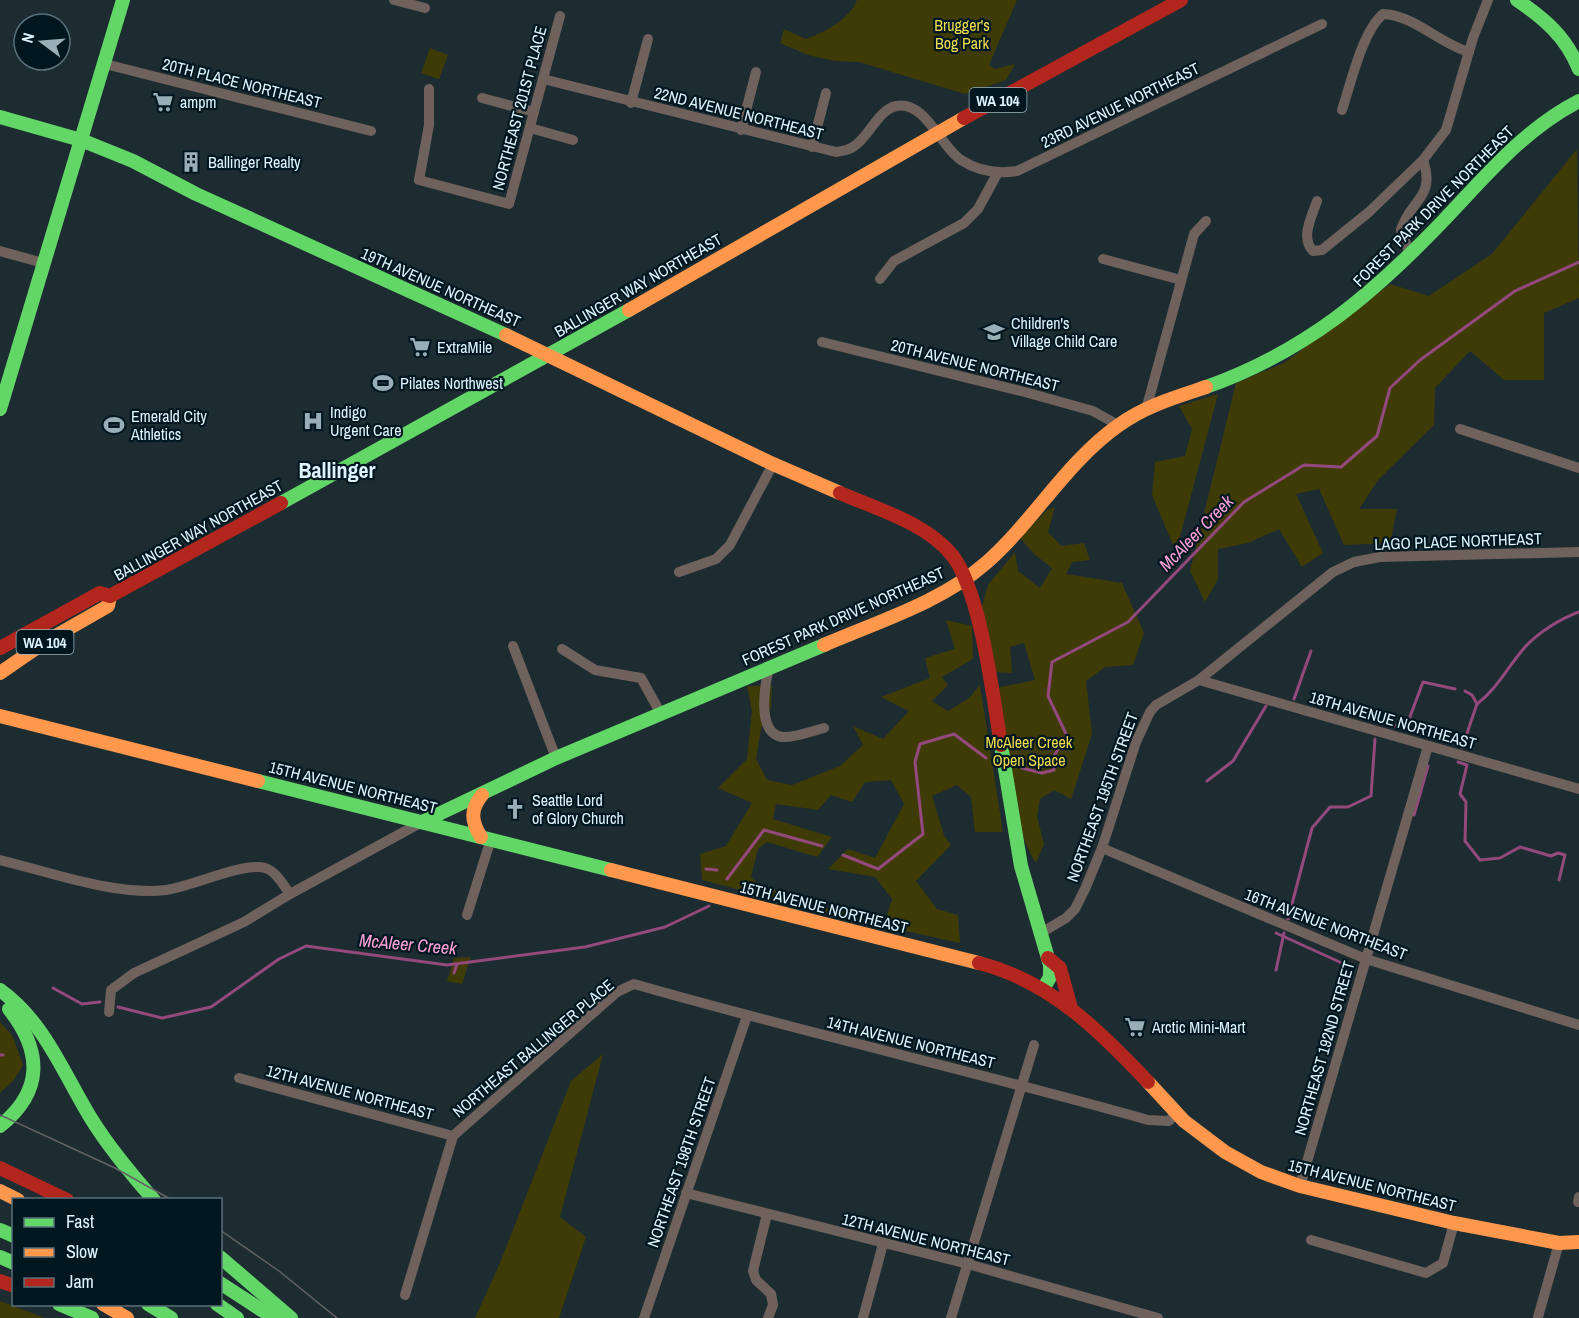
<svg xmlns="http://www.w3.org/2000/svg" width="1579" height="1318" font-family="'Archivo Narrow',sans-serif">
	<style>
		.green { fill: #3f3b07 }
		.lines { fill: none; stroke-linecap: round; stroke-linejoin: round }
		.stream { stroke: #93497c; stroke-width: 3 }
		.street { stroke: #6f615b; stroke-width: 10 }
		.fast { stroke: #63d668; stroke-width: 14 }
		.slow { stroke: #ff974d; stroke-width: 14 }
		.jam { stroke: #b3261e; stroke-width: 14 }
		.tram { stroke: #636363; stroke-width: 1.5 }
		.labels { text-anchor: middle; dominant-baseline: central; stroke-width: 4.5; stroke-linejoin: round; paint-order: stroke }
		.shield { fill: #001720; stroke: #9bb2bb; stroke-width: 1.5 }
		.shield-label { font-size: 15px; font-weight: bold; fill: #ddf5fe }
		.park-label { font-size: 16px; fill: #f0de50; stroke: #001720 }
		.street-label { font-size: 16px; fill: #ddf5fe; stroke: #001720 }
		.poi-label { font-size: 16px; fill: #ddf5fe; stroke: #001720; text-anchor: start }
		.water-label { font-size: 18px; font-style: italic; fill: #fba1da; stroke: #001720 }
		.district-label { font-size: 22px; font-weight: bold; fill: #ddf5fe; stroke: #001720 }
	</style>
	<rect width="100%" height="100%" fill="#1c2c31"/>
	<!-- green -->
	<g class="green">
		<path d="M857,0H1017L989,65L995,69L1015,64L1006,80L965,94L859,62L835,61L808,55L780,43L784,29L806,39C826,31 848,21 857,0Z"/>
		<polygon points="430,48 448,55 439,79 421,73"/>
		<polygon points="1577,149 1579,298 1544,313 1544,380 1504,380 1470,351 1435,388 1434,425 1378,480 1359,509 1397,509 1390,543 1344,545 1319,489 1296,494 1323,553 1302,567 1279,529 1248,543 1218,549 1218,579 1205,602 1190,571 1236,383 1284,363 1390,284 1429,296 1492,254"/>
		<polygon points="1218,394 1176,552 1152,495 1155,462 1185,456 1192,429 1179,406"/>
		<path d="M1055,507L1048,532L1061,546L1084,543L1090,560L1072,562L1066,574L1122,583L1144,633L1133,665L1105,667L1086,681L1092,734L1071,799L1054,790L1040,799L1037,817L1044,844L1036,863C1012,830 1003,732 996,688L1035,680L1024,643L1010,647L1012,673L993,672L982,606L988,585L1015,552L1018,571L1040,588L1052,568L1034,554L1020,538L1047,510Z"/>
		<polygon points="946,620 972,626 973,659 942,677 948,685 932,701 948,711 969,698 980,685 1003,832 975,832 971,797 957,785 932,796 944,835 951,845 916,881 937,909 958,915 960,943 819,912 817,906 886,919 892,899 875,877 828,869 848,849 875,858 904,804 891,780 865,782 852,802 831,795 818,810 776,804 773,819 832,837 817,857 767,842 758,849 751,877 760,886 798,896 796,905 702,880 700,854 726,846 752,803 718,788 747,759 752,711 747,686 772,686 771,707 761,729 756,759 767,780 792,785 840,766 863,745 853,726 883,739 909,711 881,697 930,678 925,658 955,649"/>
		<polygon points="471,957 462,984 447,981 454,958"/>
		<polygon points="0,1022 12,1035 23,1065 14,1080 0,1093"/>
		<polygon points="603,1054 560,1217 586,1237 559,1318 475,1318 500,1263 571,1081"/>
		<polygon points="0,1301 45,1318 0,1318"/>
	</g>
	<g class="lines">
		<!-- stream -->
		<g class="stream">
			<path d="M1465,691L1472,695L1477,704C1498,688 1508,666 1525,647C1539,632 1560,619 1579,612"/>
			<polyline points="1294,699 1311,651"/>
			<polyline points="1395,726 1408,722 1423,682 1455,689"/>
			<polyline points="1462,748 1477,704"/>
			<polyline points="1458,762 1467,765 1460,794 1466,802 1465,841 1480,860 1500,858 1520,847 1551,856 1558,853 1565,855 1559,880"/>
			<polyline points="1022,768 1042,773 1054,770 1055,754 1067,736 1048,696 1052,662 1128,622 1244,502 1304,465 1341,467 1377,436 1390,388 1420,360 1515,291 1579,262"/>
			<polyline points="1207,781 1233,761 1266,706"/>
			<polyline points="1414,815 1428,766"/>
			<polyline points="843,855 878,869 923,834 915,762 920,744 954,734 986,758"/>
			<polyline points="706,869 717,870"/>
			<polyline points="727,879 764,830 822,846"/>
			<polyline points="1288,919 1312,828 1330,807 1348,807 1371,796 1375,739"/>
			<polyline points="1276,933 1344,964"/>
			<polyline points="1276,970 1284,933"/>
			<polyline points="454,973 457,964"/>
			<polyline points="53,988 82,1004 100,1002"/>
			<polyline points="118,1007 162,1018 211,1007 279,959 306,946 447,965 585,947 665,927 709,906"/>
			<polyline points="0,1055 3,1055"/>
		</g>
		<!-- street -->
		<g class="street">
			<polyline points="394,0 425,8"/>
			<polyline points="105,64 371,131"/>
			<path d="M543,79L836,152C842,151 849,150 853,147C869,137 878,110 896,106C925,100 940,146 961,160C978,171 998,174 1017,171L1322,24"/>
			<polyline points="429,89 429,125 419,180 509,204 560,16"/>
			<polyline points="482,98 534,112"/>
			<polyline points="631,103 648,39"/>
			<path d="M1342,110C1351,83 1362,32 1383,14C1414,15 1440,44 1469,52"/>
			<polyline points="530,128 573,140"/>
			<polyline points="741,130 756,72"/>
			<polyline points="812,147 826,93"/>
			<path d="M1317,201C1312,216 1300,238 1313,251L1322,250L1369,212L1423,160L1446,130L1473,38L1488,0"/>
			<polyline points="0,251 43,263"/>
			<path d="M1410,254L1401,230C1410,199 1436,199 1423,160"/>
			<polyline points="1103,259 1181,280"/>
			<polyline points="880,279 894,261 964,223 978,209 997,174"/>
			<polyline points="822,342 1025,392 1093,411 1118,425"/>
			<polyline points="1147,406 1194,234 1206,221"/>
			<polyline points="1460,429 1579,468"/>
			<polyline points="679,572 716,559 730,545 773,464"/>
			<polyline points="513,646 556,758"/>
			<polyline points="562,649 595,670 641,678 661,714"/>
			<path d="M769,668C765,684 756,733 782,737C794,738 812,731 824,728"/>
			<polyline points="1199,680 1579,789"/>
			<polyline points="1102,848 1366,959 1579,1025"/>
			<path d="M0,860C50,872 115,896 166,890C191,887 243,862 265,868C276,871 283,885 290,894"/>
			<polyline points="467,915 491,839"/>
			<polyline points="1041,933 1066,918 1075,909 1085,889 1102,848 1136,742 1150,712 1156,705 1199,680 1333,572 1354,562 1380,557 1579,552"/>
			<polyline points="109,1012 111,990 134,973 244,922 290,894 422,822"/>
			<polyline points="239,1078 453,1136"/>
			<path d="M453,1136L617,992L634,984C805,1033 978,1072 1148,1120L1169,1121L1177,1112"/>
			<polyline points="1300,1186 1428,746"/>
			<polyline points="686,1193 968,1264 1158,1318"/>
			<polyline points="1578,1202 1579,1197"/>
			<polyline points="767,1214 753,1271 756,1280 771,1294 773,1305 768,1318"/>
			<polyline points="1311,1240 1426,1273 1443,1263 1454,1223"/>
			<polyline points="405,1295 453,1136"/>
			<polyline points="1538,1317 1559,1243"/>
			<polyline points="644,1318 747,1016"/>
			<polyline points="863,1318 883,1244"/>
			<polyline points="951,1318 1034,1045"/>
		</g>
		<!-- fast -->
		<g class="fast">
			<path d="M1517,0C1545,19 1566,37 1579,69"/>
			<polyline points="0,117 81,140 133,161 196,194 506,335"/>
			<path d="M1206,387C1305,352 1372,295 1443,221C1485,177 1524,129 1579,101"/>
			<polyline points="0,409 123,0"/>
			<polyline points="281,503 629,310"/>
			<polyline points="1001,745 1021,866 1050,965 1050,977 1043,989"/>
			<polyline points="258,781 611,870"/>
			<polyline points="422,822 556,758 824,645"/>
			<path d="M0,990C45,1022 64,1075 92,1120C110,1149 132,1175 154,1200"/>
			<path d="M0,1126C44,1091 42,1051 9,1009"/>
			<polyline points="0,1230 14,1236"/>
			<polyline points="0,1257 14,1263"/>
			<polyline points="220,1257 291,1318"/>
			<polyline points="220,1283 274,1318"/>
			<polyline points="59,1304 92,1318"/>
			<polyline points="148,1304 171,1318"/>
			<polyline points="217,1304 237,1318"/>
		</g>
		<!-- slow -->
		<g class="slow">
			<polyline points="629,310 964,118"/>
			<polyline points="506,335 773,464 840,493"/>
			<path d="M824,645C879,621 940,603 986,563C1034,521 1066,462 1119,425C1145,406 1176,397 1206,387"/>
			<polyline points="0,673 45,642 108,606 110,596"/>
			<polyline points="0,716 258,781"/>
			<path d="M481,837C471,821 470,810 482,795"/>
			<polyline points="611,870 979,963"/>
			<polyline points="1148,1082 1184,1121 1225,1152 1261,1172 1300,1186 1454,1223 1559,1243 1579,1242"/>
			<polyline points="0,1191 18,1200"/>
			<polyline points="103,1304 127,1318"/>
		</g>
		<!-- jam -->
		<g class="jam">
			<polyline points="964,118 1181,0"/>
			<path d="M840,493C877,509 926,523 952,555C981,592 993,697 1001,745"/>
			<polyline points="0,648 100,593 110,596 281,503"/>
			<polyline points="1048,958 1060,968 1071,1008"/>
			<path d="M979,963C1050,981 1100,1031 1148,1082"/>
			<polyline points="0,1168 67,1200"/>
			<polyline points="0,1281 14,1286"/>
		</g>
		<!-- tram -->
		<g class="tram">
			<polyline points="0,1115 115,1168 172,1200"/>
			<polyline points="220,1230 279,1271 337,1318"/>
		</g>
	</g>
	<!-- icons -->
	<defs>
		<g id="supermarket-bare" transform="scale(1.62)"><path d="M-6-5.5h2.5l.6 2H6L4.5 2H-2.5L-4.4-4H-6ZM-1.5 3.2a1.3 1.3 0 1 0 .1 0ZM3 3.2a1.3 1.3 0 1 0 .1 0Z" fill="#99afb6" stroke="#001720" stroke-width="2.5" paint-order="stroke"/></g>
		<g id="building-bare" transform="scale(1.62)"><path d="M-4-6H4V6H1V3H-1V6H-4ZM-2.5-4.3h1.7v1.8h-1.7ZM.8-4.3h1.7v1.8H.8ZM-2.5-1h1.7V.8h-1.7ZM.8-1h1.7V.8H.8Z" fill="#99afb6" stroke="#001720" stroke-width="2.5" paint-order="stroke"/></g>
		<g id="school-bare" transform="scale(1.62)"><path d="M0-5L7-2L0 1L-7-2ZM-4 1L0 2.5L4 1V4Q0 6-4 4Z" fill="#99afb6" stroke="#001720" stroke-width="2.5" paint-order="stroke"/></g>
		<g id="stadium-bare" transform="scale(1.62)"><path d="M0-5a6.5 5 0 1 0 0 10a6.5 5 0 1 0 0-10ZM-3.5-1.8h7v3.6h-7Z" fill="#99afb6" stroke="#001720" stroke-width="2.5" paint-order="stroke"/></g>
		<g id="hospital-bare" transform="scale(1.62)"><path d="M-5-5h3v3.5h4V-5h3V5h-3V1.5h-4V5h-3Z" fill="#99afb6" stroke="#001720" stroke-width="2.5" paint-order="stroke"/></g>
		<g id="church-bare" transform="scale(1.62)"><path d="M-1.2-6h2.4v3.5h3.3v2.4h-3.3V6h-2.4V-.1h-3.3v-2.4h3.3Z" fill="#99afb6" stroke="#001720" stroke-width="2.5" paint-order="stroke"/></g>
	</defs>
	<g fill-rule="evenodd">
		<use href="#supermarket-bare" x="163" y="102"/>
		<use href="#building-bare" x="191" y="162"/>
		<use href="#school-bare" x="994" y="332"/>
		<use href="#supermarket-bare" x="420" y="347"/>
		<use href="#stadium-bare" x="383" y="383"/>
		<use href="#hospital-bare" x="313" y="421"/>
		<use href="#stadium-bare" x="114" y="425"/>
		<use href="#church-bare" x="515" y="809"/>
		<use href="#supermarket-bare" x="1135" y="1027"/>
	</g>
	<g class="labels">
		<!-- shield labels -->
		<g class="shield">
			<rect x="969.5" y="88" width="57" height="24" rx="4.5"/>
			<rect x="16.5" y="630" width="57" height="24" rx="4.5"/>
		</g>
		<g class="shield-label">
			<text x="998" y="100">WA 104</text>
			<text x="45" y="642">WA 104</text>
		</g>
		<!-- park labels -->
		<g class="park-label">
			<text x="962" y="25">Brugger's<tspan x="962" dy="18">Bog Park</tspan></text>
			<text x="1029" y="742">McAleer Creek<tspan x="1029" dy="18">Open Space</tspan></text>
		</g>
		<!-- street labels -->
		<g class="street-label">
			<text transform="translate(242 83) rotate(14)">20TH PLACE NORTHEAST</text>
			<text transform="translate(1120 105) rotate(-26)">23RD AVENUE NORTHEAST</text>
			<text transform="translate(519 108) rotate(-75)">NORTHEAST 201ST PLACE</text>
			<text transform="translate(739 113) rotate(14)">22ND AVENUE NORTHEAST</text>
			<text transform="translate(1433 206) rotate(-45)">FOREST PARK DRIVE NORTHEAST</text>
			<text transform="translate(638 285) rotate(-30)">BALLINGER WAY NORTHEAST</text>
			<text transform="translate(441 287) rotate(24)">19TH AVENUE NORTHEAST</text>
			<text transform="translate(975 365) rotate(14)">20TH AVENUE NORTHEAST</text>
			<text transform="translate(198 530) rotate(-29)">BALLINGER WAY NORTHEAST</text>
			<text transform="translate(1458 541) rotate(-2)">LAGO PLACE NORTHEAST</text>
			<text transform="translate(843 616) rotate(-24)">FOREST PARK DRIVE NORTHEAST</text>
			<text transform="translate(1393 720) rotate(16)">18TH AVENUE NORTHEAST</text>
			<text transform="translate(353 787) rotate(14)">15TH AVENUE NORTHEAST</text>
			<text transform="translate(1102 797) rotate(-70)">NORTHEAST 195TH STREET</text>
			<text transform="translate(824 907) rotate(14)">15TH AVENUE NORTHEAST</text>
			<text transform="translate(1326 924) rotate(21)">16TH AVENUE NORTHEAST</text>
			<text transform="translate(911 1042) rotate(14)">14TH AVENUE NORTHEAST</text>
			<text transform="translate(533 1048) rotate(-40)">NORTHEAST BALLINGER PLACE</text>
			<text transform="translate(1324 1048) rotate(-74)">NORTHEAST 192ND STREET</text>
			<text transform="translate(350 1092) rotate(15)">12TH AVENUE NORTHEAST</text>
			<text transform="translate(681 1162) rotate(-71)">NORTHEAST 198TH STREET</text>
			<text transform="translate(1372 1185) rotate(14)">15TH AVENUE NORTHEAST</text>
			<text transform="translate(926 1239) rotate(14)">12TH AVENUE NORTHEAST</text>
		</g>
		<!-- poi labels -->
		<g class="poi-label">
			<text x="180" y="102">ampm</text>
			<text x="208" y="162">Ballinger Realty</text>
			<text x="1011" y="323">Children's<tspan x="1011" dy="18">Village Child Care</tspan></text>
			<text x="437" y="347">ExtraMile</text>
			<text x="400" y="383">Pilates Northwest</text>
			<text x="330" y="412">Indigo<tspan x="330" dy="18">Urgent Care</tspan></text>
			<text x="131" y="416">Emerald City<tspan x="131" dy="18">Athletics</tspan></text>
			<text x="532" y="800">Seattle Lord<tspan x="532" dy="18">of Glory Church</tspan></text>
			<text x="1152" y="1027">Arctic Mini-Mart</text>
		</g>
		<!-- water labels -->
		<g class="water-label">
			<text transform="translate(1196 533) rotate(-46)">McAleer Creek</text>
			<text transform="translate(408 944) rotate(5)">McAleer Creek</text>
		</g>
		<!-- district labels -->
		<g class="district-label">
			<text x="337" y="470">Ballinger</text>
		</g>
	</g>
	<!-- legend -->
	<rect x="12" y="1198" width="210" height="108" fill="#001720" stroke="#587079" stroke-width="1.5"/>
	<rect x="24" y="1218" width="30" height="9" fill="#63d668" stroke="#587079" stroke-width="1.5"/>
	<text x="66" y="1228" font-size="18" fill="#ddf5fe">Fast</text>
	<rect x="24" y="1248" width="30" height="9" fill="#ff974d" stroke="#587079" stroke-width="1.5"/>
	<text x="66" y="1258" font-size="18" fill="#ddf5fe">Slow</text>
	<rect x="24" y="1278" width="30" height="9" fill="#b3261e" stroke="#587079" stroke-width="1.5"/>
	<text x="66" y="1288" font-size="18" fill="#ddf5fe">Jam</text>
	<!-- north arrow -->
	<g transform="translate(42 42) rotate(286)"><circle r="28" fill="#001720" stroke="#587079" stroke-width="1.5"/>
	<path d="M0-4.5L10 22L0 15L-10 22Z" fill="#99afb6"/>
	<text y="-9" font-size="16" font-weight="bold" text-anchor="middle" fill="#ddf5fe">N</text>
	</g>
</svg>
